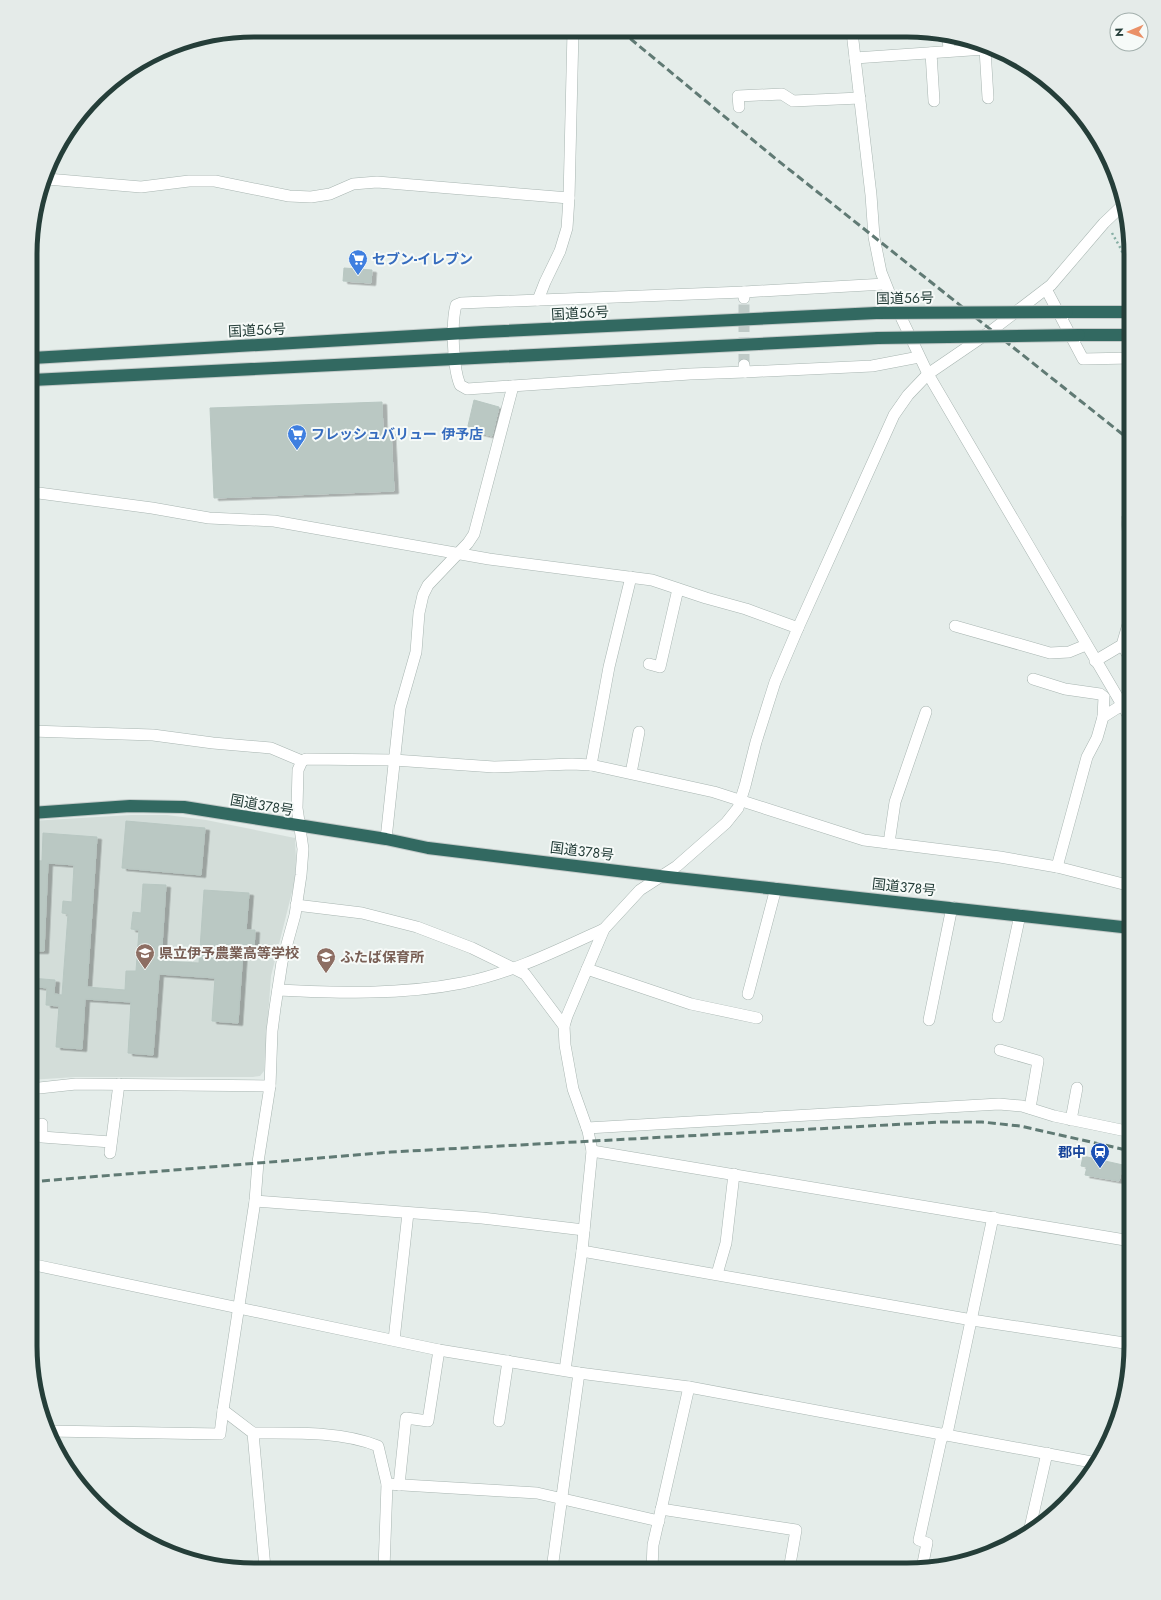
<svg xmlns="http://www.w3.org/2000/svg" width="1161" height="1600" font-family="Jost,'Noto Sans JP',sans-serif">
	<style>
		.built { fill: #d3ddd9 }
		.building { fill: #bac8c3; stroke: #b8c7c2; filter: url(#shadow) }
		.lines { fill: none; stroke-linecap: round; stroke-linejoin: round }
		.street-tunnel { stroke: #bfcac7; stroke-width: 11; stroke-dasharray: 11 5.5; stroke-linecap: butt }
		.street-casing { stroke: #a8b5b1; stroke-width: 12 }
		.highway-casing { stroke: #c2c9c8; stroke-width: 14 }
		.path { stroke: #87afa5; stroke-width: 2.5; stroke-dasharray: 2 3; stroke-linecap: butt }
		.street { stroke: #fff; stroke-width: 11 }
		.highway { stroke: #326961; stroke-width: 12 }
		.rail { stroke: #607a74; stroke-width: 3; stroke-dasharray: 8 4; stroke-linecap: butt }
		.highway-bridge-casing { stroke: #c2c9c8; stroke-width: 14; stroke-linecap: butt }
		.highway-bridge { stroke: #326961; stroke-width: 12 }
		.labels { text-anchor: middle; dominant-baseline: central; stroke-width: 4; stroke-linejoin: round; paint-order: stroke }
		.shop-label { font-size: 14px; font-weight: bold; fill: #366cbe; stroke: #f6faf8; text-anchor: start }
		.street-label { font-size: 14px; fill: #253e39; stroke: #f6faf8 }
		.education-label { font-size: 14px; font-weight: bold; fill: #785e54; stroke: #f6faf8; text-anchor: start }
		.transit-label { font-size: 14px; font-weight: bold; fill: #164399; stroke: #f6faf8; text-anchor: end }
		.rim { fill: none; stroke: #253e39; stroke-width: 5 }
	</style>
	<defs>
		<filter id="shadow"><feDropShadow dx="4.5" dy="2.5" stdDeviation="0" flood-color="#0004"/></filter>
	</defs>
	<rect width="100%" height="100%" fill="#e5edea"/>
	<!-- built -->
	<polygon class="built" points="131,815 167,815 206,820 295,838 296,860 295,880 271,976 264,1071 260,1076 253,1077 75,1077 30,1080 31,821"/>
	<!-- building -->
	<g class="building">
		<polygon points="344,268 372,270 371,283 343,281"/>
		<polygon points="474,400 499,407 492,436 467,430"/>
		<polygon points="382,402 383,433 391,432 394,491 214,498 210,408"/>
		<polygon points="126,821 205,828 201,875 122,868"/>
		<polygon points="43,833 97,837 87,987 125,990 126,971 136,971 139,930 131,929 133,912 141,913 143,884 166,885 161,961 199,963 204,890 249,893 246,930 255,930 254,951 243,950 238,1023 212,1021 215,978 159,974 153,1055 128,1053 131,1002 85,999 82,1049 56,1047 59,1006 46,1005 47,988 31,986 31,978 55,980 54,994 62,995 68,914 62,913 63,901 72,902 74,865 48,863 44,951 31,951 31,860 42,861"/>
		<polygon points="1083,1156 1123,1165 1119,1181 1085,1175 1087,1167 1081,1166"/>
	</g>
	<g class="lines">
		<!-- street-tunnel -->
		<polyline class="street-tunnel" points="744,365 744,298"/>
		<!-- street casing -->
		<g class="street-casing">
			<g id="street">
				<polyline points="852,32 871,195 874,237 881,272 889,292 928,374 1131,720"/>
				<polyline points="948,35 949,51"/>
				<polyline points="931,53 934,101"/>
				<polyline points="855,58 985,49 988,98"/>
				<polyline points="739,107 738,96 782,94 793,101 860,98"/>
				<polyline points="47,179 141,187 189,181 215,181 289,196 311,197 330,194 353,184 377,182 569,198"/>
				<polyline points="1046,289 1083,359 1131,358"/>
				<polyline points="744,292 885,284"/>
				<polyline points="538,300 545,282 560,251 567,228 569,198 573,31"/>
				<path d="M744,365L745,372L690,374L467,389L460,385C453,368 451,324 456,305L461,303L744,292V298"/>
				<polyline points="745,372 872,366 919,357"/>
				<polyline points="31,492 152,508 209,518 274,521 489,559 652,580 706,598 746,609 798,628"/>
				<polyline points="1127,519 1131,568"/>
				<polyline points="955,626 1050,653 1069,652 1086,645"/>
				<polyline points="1122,645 1128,655 1131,655"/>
				<polyline points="1095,661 1122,645 1129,621 1131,608"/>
				<polyline points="649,664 660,667 678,589"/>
				<polyline points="1033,679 1065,689 1100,694 1104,697 1103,717"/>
				<polyline points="31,731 153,735 213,743 271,748 302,761"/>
				<polyline points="591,765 609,667 631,577"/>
				<polyline points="631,773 639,732"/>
				<polyline points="386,839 400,708 416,652 419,613 423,595 428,585 468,543 474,534 513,386"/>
				<polyline points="889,843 895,802 926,712"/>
				<polyline points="1057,867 1087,757 1097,738 1103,717 1122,705"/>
				<polyline points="296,905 362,913 417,927 472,948 525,974 564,1026"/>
				<polyline points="587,969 691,1004 757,1018"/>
				<path d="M278,990C340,993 401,995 462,983C512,973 558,950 604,929"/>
				<polyline points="748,994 776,888"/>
				<polyline points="998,1017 1020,915"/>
				<polyline points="929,1020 952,907"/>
				<polyline points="1000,1050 1038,1061 1030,1108"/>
				<polyline points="30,1089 76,1084 270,1086"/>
				<polyline points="1071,1120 1077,1088"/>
				<polyline points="42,1124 42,1137 111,1142"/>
				<polyline points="587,1128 999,1104 1022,1106 1054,1116 1131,1132"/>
				<polyline points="592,1151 1131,1241"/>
				<polyline points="110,1153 119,1084"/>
				<polyline points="255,1201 482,1218 584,1230"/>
				<polyline points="582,1251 972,1320 1131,1344"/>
				<polyline points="30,1264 439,1350 579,1373 689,1387 1097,1463"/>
				<polyline points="717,1274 726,1243 734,1174"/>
				<polyline points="394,1340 408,1213"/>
				<polyline points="565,1370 582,1251 592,1151 588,1131 573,1089 565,1045 564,1026 567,1016 604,929 640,890 677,866 726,823 738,808 745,786 756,742 775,682 798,628 894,415 908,395 928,374 991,331 1051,285 1104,223 1124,204"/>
				<polyline points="499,1421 508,1361"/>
				<polyline points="48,1431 220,1434 223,1410"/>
				<path d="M253,1433C292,1433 342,1431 378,1446L387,1484L384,1569"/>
				<polyline points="387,1484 537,1493 659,1521"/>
				<polyline points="399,1485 406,1418 428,1421 439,1350"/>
				<polyline points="661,1509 796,1530 789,1570"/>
				<polyline points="1029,1532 1047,1453"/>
				<polyline points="142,1537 143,1539"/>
				<polyline points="265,1568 253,1433 223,1410 255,1201 258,1162 270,1086 272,1031 275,1008 282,962 295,915 301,875 303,849 297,808 298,770 302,761 306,759 394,760 494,767 572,764 591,765 714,792 864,840 1000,857 1057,867 1131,886"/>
				<polyline points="922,1568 927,1543 919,1540 941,1440 948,1429 993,1217"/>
				<polyline points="552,1569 579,1373"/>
				<polyline points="652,1569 653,1545 689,1387"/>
			</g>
		</g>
		<!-- highway casing -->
		<g class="highway-casing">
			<g id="highway">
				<polyline points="1067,312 1131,312"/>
				<polyline points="1079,335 1131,335"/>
				<polyline points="32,358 483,332 876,313"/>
				<polyline points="32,380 878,338"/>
				<polyline points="31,813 130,806 184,807 386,839 428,848 659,876 1131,928"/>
			</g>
		</g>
		<!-- path -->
		<g class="path">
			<polyline points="1112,233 1121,249 1131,276"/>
			<polyline points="1131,422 1131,419"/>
			<polyline points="1127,507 1129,480 1131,472"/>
		</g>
		<!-- street -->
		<use href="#street" class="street"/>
		<!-- highway -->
		<use href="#highway" class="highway"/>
		<!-- rail -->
		<g class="rail">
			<polyline points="621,31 776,159 1131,441"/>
			<polyline points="30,1182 391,1152 942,1122 982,1122 1020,1126 1131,1151"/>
		</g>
		<!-- highway-bridge casing -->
		<g class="highway-bridge-casing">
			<g id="highway-bridge">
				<polyline points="876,313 1067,312"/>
				<polyline points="878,338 1079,335"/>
			</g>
		</g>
		<!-- highway-bridge -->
		<use href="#highway-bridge" class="highway-bridge"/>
	</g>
	<!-- icons -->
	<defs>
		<g id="supermarket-pin" transform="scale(1)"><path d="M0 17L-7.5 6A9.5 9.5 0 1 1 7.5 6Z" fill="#3f7fe0" stroke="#f6faf8"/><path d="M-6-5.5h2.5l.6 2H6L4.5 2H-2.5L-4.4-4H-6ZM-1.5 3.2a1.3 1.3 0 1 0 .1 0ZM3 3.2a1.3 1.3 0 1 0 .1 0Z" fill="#fff"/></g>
		<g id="school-pin" transform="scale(1)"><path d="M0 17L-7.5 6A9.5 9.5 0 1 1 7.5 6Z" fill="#8d6e63" stroke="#f6faf8"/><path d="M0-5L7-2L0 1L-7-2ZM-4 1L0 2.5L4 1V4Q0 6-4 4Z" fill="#fff"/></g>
		<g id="station-pin" transform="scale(1)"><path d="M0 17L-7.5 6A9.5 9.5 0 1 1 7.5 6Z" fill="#1a4fb4" stroke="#f6faf8"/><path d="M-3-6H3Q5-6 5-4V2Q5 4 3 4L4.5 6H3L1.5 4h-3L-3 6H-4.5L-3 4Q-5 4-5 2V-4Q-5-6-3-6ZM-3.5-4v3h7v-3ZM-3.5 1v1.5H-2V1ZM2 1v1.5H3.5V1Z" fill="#fff"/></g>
	</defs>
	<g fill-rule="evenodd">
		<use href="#supermarket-pin" x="358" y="259"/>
		<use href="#supermarket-pin" x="297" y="434"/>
		<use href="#school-pin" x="145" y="953"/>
		<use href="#school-pin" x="326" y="957"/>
		<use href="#station-pin" x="1100" y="1152"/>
	</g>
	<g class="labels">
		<!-- shop labels -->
		<g class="shop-label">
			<text x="372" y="259">セブン-イレブン</text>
			<text x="311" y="434">フレッシュバリュー 伊予店</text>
		</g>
		<!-- street labels -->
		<g class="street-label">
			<text transform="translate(905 298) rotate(-1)">国道56号</text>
			<text transform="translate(580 313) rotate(-3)">国道56号</text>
			<text transform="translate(257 330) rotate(-3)">国道56号</text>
			<text transform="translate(262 805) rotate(10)">国道378号</text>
			<text transform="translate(582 851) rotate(7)">国道378号</text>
			<text transform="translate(904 887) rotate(6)">国道378号</text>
		</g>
		<!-- education labels -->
		<g class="education-label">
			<text x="159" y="953">県立伊予農業高等学校</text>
			<text x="340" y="957">ふたば保育所</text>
		</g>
		<!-- transit labels -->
		<g class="transit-label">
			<text x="1086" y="1152">郡中</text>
		</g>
	</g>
	<!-- crop -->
	<path d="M0 0H1161V1600H0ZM254 37H907A217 217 0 0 1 1124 254V1346A217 217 0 0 1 907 1563H254A217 217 0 0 1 37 1346V254A217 217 0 0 1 254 37Z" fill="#e5ebe9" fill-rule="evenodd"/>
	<path class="rim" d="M254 37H907A217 217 0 0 1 1124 254V1346A217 217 0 0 1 907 1563H254A217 217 0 0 1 37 1346V254A217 217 0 0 1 254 37Z"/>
	<!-- north arrow -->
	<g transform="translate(1129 32) rotate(268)"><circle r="19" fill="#f6faf8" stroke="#a2afac"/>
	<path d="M0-3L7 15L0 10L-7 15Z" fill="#ea9067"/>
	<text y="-6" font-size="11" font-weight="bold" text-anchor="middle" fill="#253e39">N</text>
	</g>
</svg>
